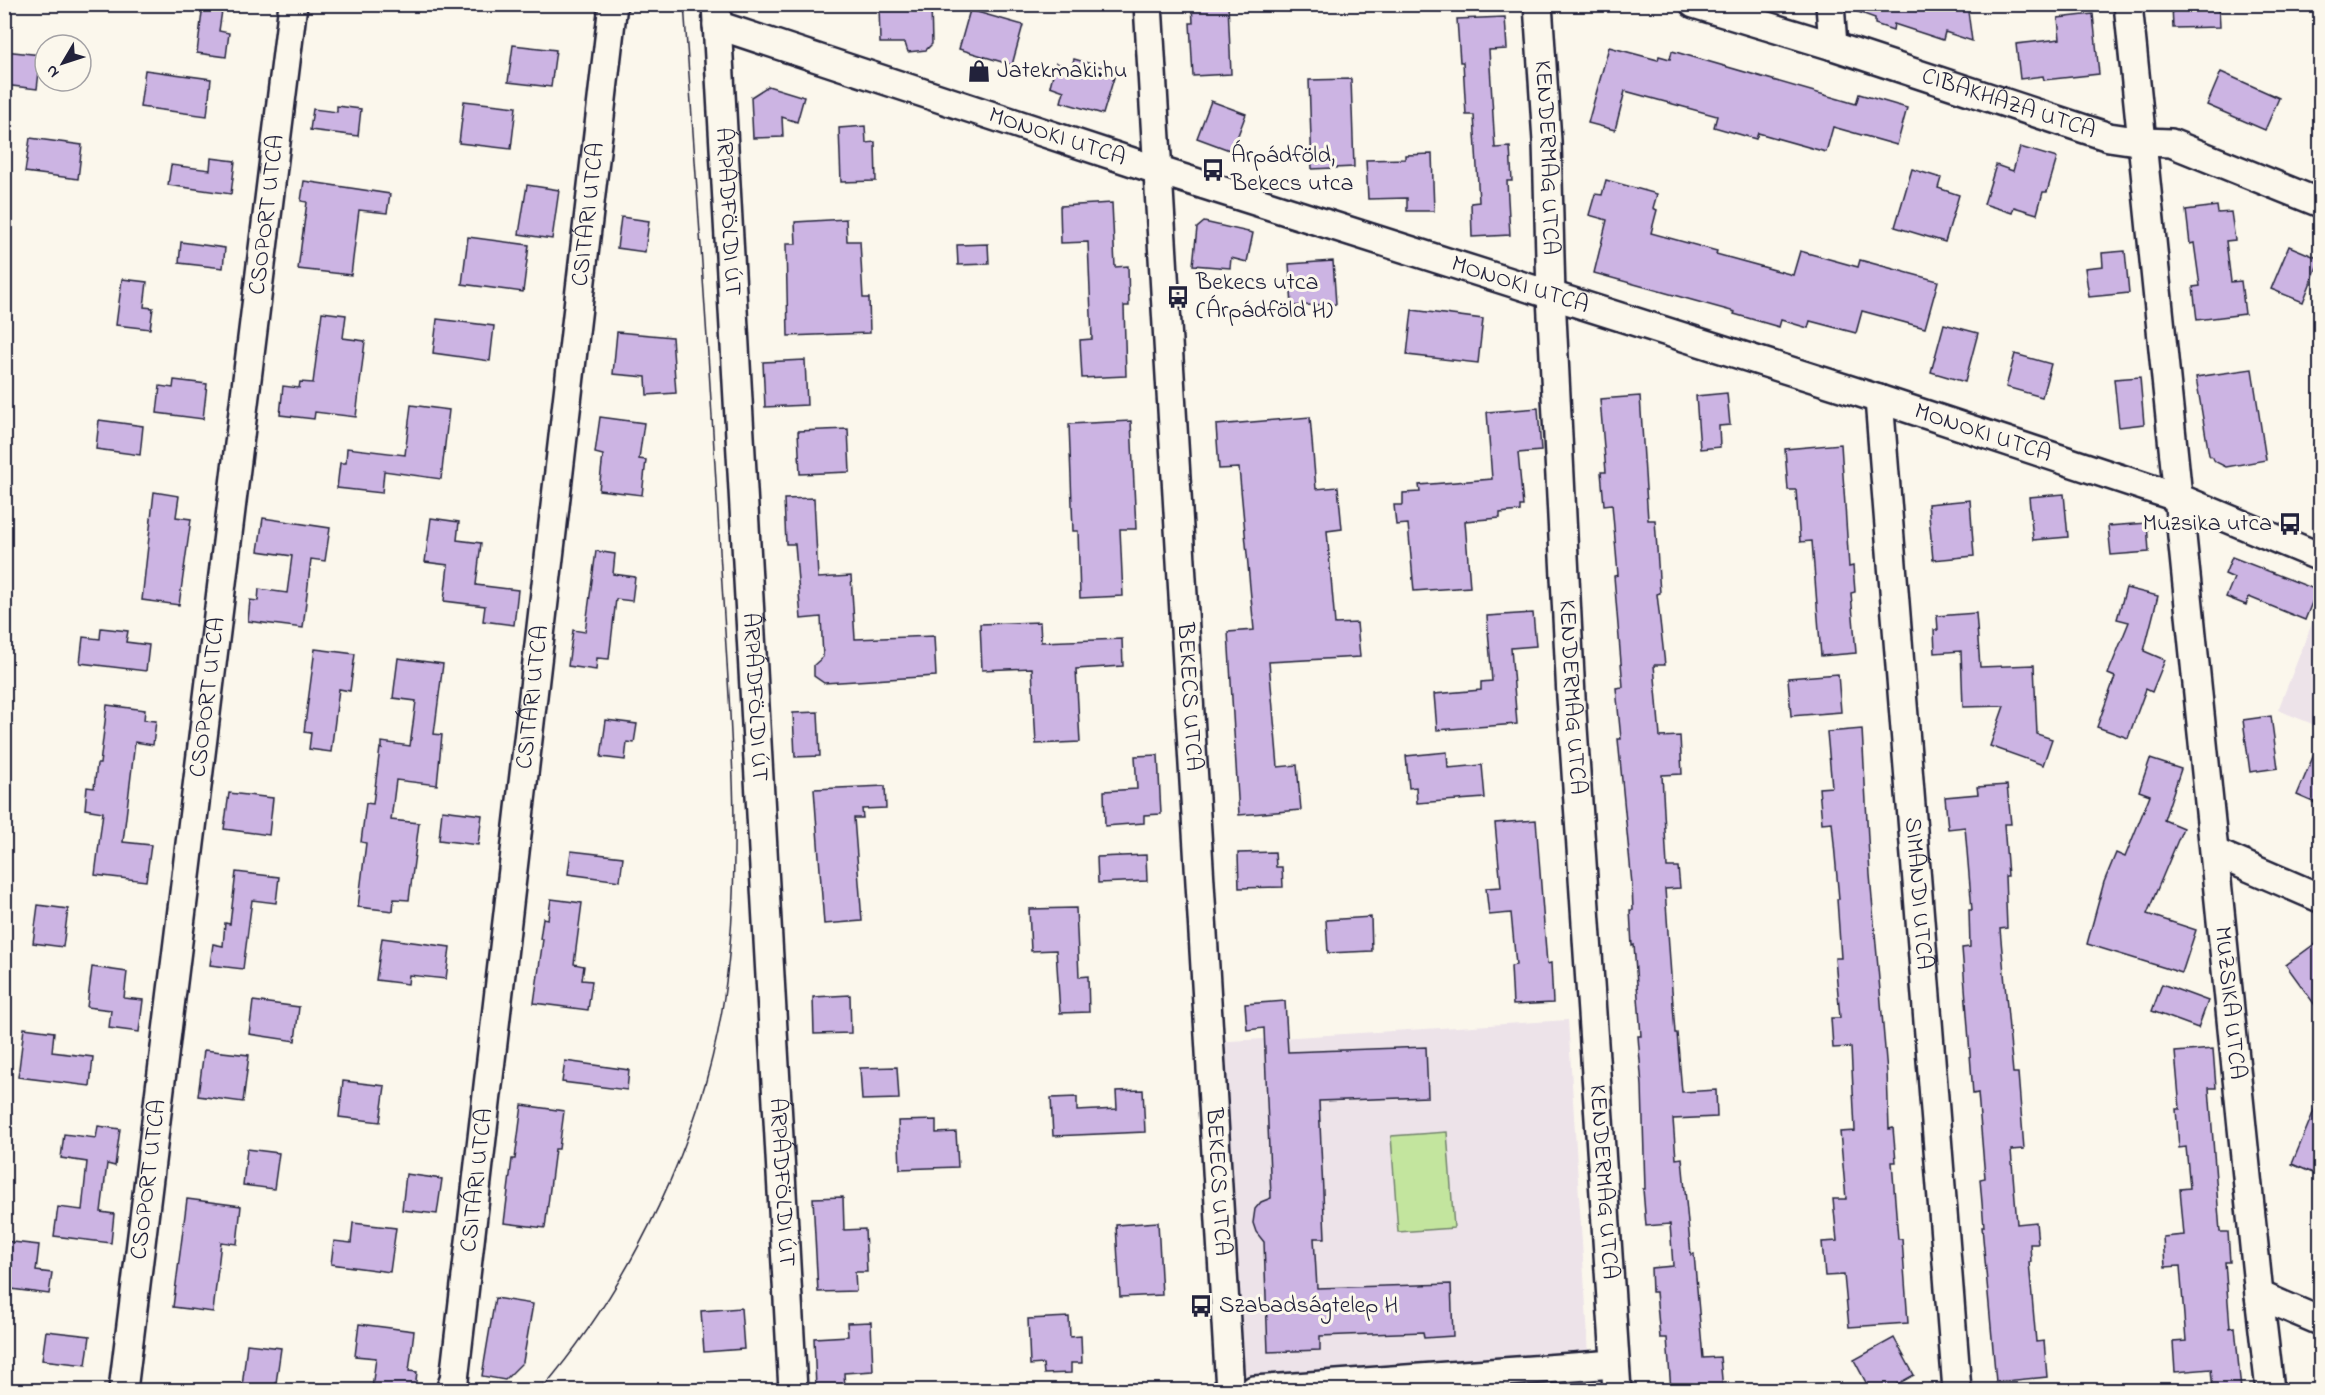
<svg xmlns="http://www.w3.org/2000/svg" width="2325" height="1395" font-family="'Indie Flower',sans-serif">
	<style>
		.built { fill: #ede3e9 }
		.green { fill: #c3e59e; stroke: #72846c; stroke-width: 1.5 }
		.building { fill: #ccb4e3; stroke: #22223b; stroke-width: 1.5 }
		.lines { fill: none; stroke-linecap: round; stroke-linejoin: round }
		.minor-casing { stroke: #22223b; stroke-width: 32 }
		.path { stroke: #22223b; stroke-width: 4; stroke-dasharray: 6 4.5; stroke-linecap: butt }
		.minor { stroke: #fbf7ec; stroke-width: 27 }
		.tram { stroke: #22223b; stroke-width: 1.5 }
		.labels { text-anchor: middle; dominant-baseline: central; stroke-width: 6; stroke-linejoin: round; paint-order: stroke }
		.poi-label { font-size: 24px; fill: #22223b; stroke: #fbf7ec; text-anchor: start }
		.street-label { font-size: 24px; fill: #22223b; stroke: #fbf7ec }
	</style>
	<rect width="100%" height="100%" fill="#fbf7ec"/>
	<filter id="ink" filterUnits="userSpaceOnUse"><feTurbulence type="fractalNoise" baseFrequency=".0167" numOctaves="2"/><feDisplacementMap in="SourceGraphic" scale="12" xChannelSelector="R" yChannelSelector="G"/><feConvolveMatrix kernelMatrix="1 2 1 2 8 2 1 2 1" color-interpolation-filters="sRGB"/></filter>
	<g filter="url(#ink)">
		<!-- built -->
		<g class="built">
			<polygon points="2320,603 2320,727 2278,710"/>
			<polygon points="1568,1020 1589,1355 1236,1376 1214,1042"/>
		</g>
		<!-- green -->
		<polygon class="green" points="1447,1132 1454,1228 1398,1232 1391,1136"/>
		<!-- building -->
		<g class="building">
			<polygon points="203,4 223,4 219,31 229,33 226,57 197,53"/>
			<polygon points="879,4 931,4 932,44 926,50 908,52 905,43 880,43"/>
			<polygon points="1192,4 1228,4 1231,74 1193,76 1190,23 1193,23"/>
			<polygon points="1847,4 1967,4 1972,41 1945,32 1943,40 1894,24 1893,30 1875,24 1875,18 1847,8"/>
			<polygon points="2172,4 2212,4 2213,7 2219,7 2220,27 2173,28"/>
			<polygon points="970,10 1023,25 1012,65 959,49"/>
			<polygon points="2093,14 2099,74 2044,80 2043,76 2020,79 2016,44 2060,39 2058,18"/>
			<polygon points="1505,17 1507,49 1489,50 1495,148 1510,147 1512,181 1507,181 1510,235 1472,237 1471,203 1479,202 1474,115 1466,115 1463,62 1460,62 1457,19"/>
			<polygon points="513,45 556,50 551,87 508,82"/>
			<polygon points="1609,47 1658,60 1659,56 1670,59 1672,51 1856,104 1859,94 1907,108 1897,145 1833,127 1826,152 1758,133 1756,139 1714,127 1717,116 1625,91 1615,130 1588,123"/>
			<polygon points="4,51 41,55 37,89 4,85"/>
			<polygon points="1074,59 1116,71 1103,114 1061,102 1064,91 1050,86 1056,63 1071,68"/>
			<polygon points="145,70 211,79 207,116 140,107"/>
			<polygon points="2221,72 2279,98 2265,130 2207,105"/>
			<polygon points="1351,79 1354,167 1312,169 1309,80"/>
			<polygon points="768,86 804,97 797,122 782,117 783,137 753,138 751,97"/>
			<polygon points="464,101 516,107 511,149 459,143"/>
			<polygon points="1211,101 1246,114 1232,151 1197,138"/>
			<polygon points="337,106 361,109 358,136 310,130 313,109 337,112"/>
			<polygon points="865,126 866,143 875,142 876,181 841,182 839,128"/>
			<polygon points="30,138 82,145 78,179 25,172"/>
			<polygon points="2020,147 2057,158 2047,192 2043,192 2037,214 2014,207 2012,213 1984,204 1996,165 2013,171"/>
			<polygon points="1432,154 1434,211 1407,211 1407,198 1368,199 1366,160 1405,159 1405,155"/>
			<polygon points="211,158 235,161 231,194 168,185 171,165 210,170"/>
			<polygon points="1912,169 1941,178 1938,188 1959,195 1945,242 1895,227"/>
			<polygon points="1606,180 1657,194 1653,208 1657,210 1651,233 1717,251 1716,254 1793,275 1800,251 1858,267 1860,260 1938,281 1925,328 1862,311 1856,333 1810,321 1808,328 1781,320 1779,327 1734,314 1735,312 1594,273 1607,220 1589,215 1595,194 1602,195"/>
			<polygon points="304,181 390,194 387,213 359,210 351,275 298,269 307,202 301,201"/>
			<polygon points="527,185 559,190 552,239 519,234"/>
			<polygon points="1112,203 1115,267 1128,266 1129,306 1124,306 1126,376 1082,378 1080,340 1092,339 1088,242 1061,243 1060,206"/>
			<polygon points="2217,206 2218,213 2231,212 2235,240 2226,241 2231,282 2241,281 2245,314 2197,320 2193,287 2200,286 2194,243 2190,244 2186,210"/>
			<polygon points="621,217 649,221 645,252 617,248"/>
			<polygon points="846,219 847,241 860,241 863,298 869,298 870,333 788,336 786,244 796,244 795,222"/>
			<polygon points="1204,222 1253,233 1247,262 1231,258 1230,268 1193,265 1197,228"/>
			<polygon points="468,237 529,245 523,292 462,284"/>
			<polygon points="181,242 225,248 223,268 179,263"/>
			<polygon points="988,244 989,264 958,265 957,245"/>
			<polygon points="2289,246 2320,259 2303,302 2271,289"/>
			<polygon points="2125,251 2129,293 2089,297 2085,268 2103,266 2102,253"/>
			<polygon points="1333,261 1336,304 1292,306 1289,264"/>
			<polygon points="122,279 147,282 144,307 153,308 150,329 116,325"/>
			<polygon points="1412,310 1483,319 1478,363 1407,355"/>
			<polygon points="322,312 346,315 343,338 365,341 356,417 315,412 314,419 280,415 283,386 299,388 300,382 313,383"/>
			<polygon points="437,319 494,326 490,361 433,353"/>
			<polygon points="1944,324 1978,333 1965,382 1931,372"/>
			<polygon points="617,332 672,337 676,393 647,395 646,377 613,374"/>
			<polygon points="2015,354 2051,364 2042,397 2006,387"/>
			<polygon points="805,360 807,405 765,407 763,362"/>
			<polygon points="2252,369 2266,460 2226,467 2216,462 2209,455 2196,377"/>
			<polygon points="2140,377 2144,424 2119,427 2114,379"/>
			<polygon points="174,380 207,384 203,419 157,413 160,386 173,388"/>
			<polygon points="1727,393 1730,425 1719,426 1720,447 1700,449 1696,396"/>
			<polygon points="1640,396 1648,520 1655,520 1660,593 1657,594 1665,665 1654,665 1660,737 1680,736 1682,774 1662,775 1667,867 1678,867 1680,888 1665,889 1675,1033 1677,1033 1682,1092 1716,1090 1717,1117 1673,1119 1676,1159 1682,1158 1691,1255 1694,1254 1703,1358 1720,1357 1723,1390 1671,1390 1667,1338 1660,1338 1656,1292 1652,1292 1651,1268 1673,1266 1670,1224 1646,1226 1643,1189 1645,1189 1642,1086 1638,1036 1641,1036 1634,945 1632,946 1630,910 1633,910 1632,884 1618,739 1621,739 1616,688 1623,687 1614,576 1618,575 1612,504 1604,505 1601,472 1606,472 1600,399"/>
			<polygon points="411,405 449,410 441,479 384,471 382,493 337,488 340,463 346,463 347,448 405,455"/>
			<polygon points="1538,408 1541,451 1518,453 1523,506 1520,506 1520,511 1500,513 1500,518 1465,521 1470,587 1414,591 1408,524 1396,525 1394,505 1403,505 1403,493 1420,492 1419,485 1492,479 1487,412"/>
			<polygon points="600,417 644,423 639,459 646,460 642,495 599,490 603,455 595,453"/>
			<polygon points="1310,417 1316,489 1338,487 1342,529 1327,531 1335,624 1357,623 1360,657 1269,662 1278,767 1297,765 1301,810 1239,815 1228,632 1254,630 1239,468 1219,469 1216,425"/>
			<polygon points="99,420 143,426 140,455 96,449"/>
			<polygon points="1131,421 1136,529 1120,529 1123,596 1080,598 1078,531 1073,531 1069,424"/>
			<polygon points="848,429 850,472 800,474 798,431"/>
			<polygon points="1841,444 1849,567 1853,566 1855,592 1851,593 1856,653 1821,656 1812,541 1800,542 1796,490 1788,490 1785,449"/>
			<polygon points="154,492 179,496 176,517 191,519 179,605 142,600"/>
			<polygon points="2064,494 2068,537 2033,540 2029,497"/>
			<polygon points="814,498 818,578 851,576 855,639 934,636 936,676 824,683 814,676 814,665 823,657 821,617 801,619 795,544 786,544 784,499"/>
			<polygon points="1970,500 1974,556 1933,560 1928,504"/>
			<polygon points="263,518 330,528 325,561 311,559 303,628 248,621 250,600 258,601 259,589 287,593 292,556 258,551"/>
			<polygon points="431,518 459,522 457,540 481,543 476,585 518,590 514,625 483,621 485,606 444,601 448,565 425,562"/>
			<polygon points="2147,523 2149,552 2111,555 2108,526"/>
			<polygon points="596,551 615,554 613,574 635,577 632,601 616,599 609,659 597,658 596,670 568,666 573,630 585,632"/>
			<polygon points="2232,557 2317,590 2305,620 2249,597 2246,605 2226,597 2234,578 2225,574"/>
			<polygon points="2126,588 2158,596 2144,651 2165,660 2152,692 2146,689 2128,738 2097,727 2115,677 2108,674 2129,622 2117,619"/>
			<polygon points="1533,613 1536,646 1511,648 1517,724 1437,730 1434,694 1481,690 1481,682 1492,681 1487,616"/>
			<polygon points="1976,613 1980,667 2034,665 2037,734 2052,739 2043,765 1990,746 2004,706 1963,707 1961,651 1935,653 1934,630 1938,630 1937,616"/>
			<polygon points="1040,622 1041,642 1122,639 1123,666 1076,669 1080,742 1036,744 1032,668 982,670 980,624"/>
			<polygon points="101,628 128,631 126,642 149,645 146,671 80,663 83,637 100,639"/>
			<polygon points="315,649 355,654 350,691 339,689 331,752 309,749 311,733 304,732"/>
			<polygon points="398,658 443,664 434,734 442,735 437,785 396,780 391,820 419,823 409,900 394,899 393,911 358,907 366,843 361,842 366,803 373,804 380,748 382,749 382,742 410,746 416,701 393,698"/>
			<polygon points="1838,674 1841,712 1791,716 1788,678"/>
			<polygon points="107,705 145,710 144,720 156,721 153,745 135,742 123,842 151,845 146,881 95,875 103,812 85,809 87,787 94,788 97,764 100,764"/>
			<polygon points="818,712 820,756 795,757 793,713"/>
			<polygon points="2271,716 2278,768 2250,772 2243,720"/>
			<polygon points="606,720 637,724 634,743 627,742 625,760 601,757"/>
			<polygon points="1862,729 1870,875 1887,1072 1889,1129 1893,1128 1896,1162 1892,1162 1898,1239 1902,1239 1908,1323 1849,1327 1844,1275 1825,1276 1822,1242 1837,1241 1833,1199 1846,1199 1840,1132 1855,1131 1851,1047 1833,1048 1831,1018 1840,1018 1835,958 1841,958 1837,899 1839,899 1832,822 1822,823 1819,788 1832,787 1827,732"/>
			<polygon points="2320,740 2320,805 2297,795"/>
			<polygon points="1447,752 1448,768 1482,765 1485,798 1417,803 1416,787 1409,788 1406,756"/>
			<polygon points="1158,755 1161,814 1144,815 1144,823 1105,826 1104,791 1137,789 1135,756"/>
			<polygon points="2150,759 2181,769 2164,820 2183,828 2147,914 2196,930 2182,973 2087,944 2104,882 2116,853 2125,857 2150,795 2139,791"/>
			<polygon points="2007,785 2011,824 2004,824 2008,876 2005,876 2007,928 2000,929 2013,1073 2018,1073 2024,1149 2011,1150 2017,1224 2036,1222 2038,1244 2030,1244 2031,1262 2029,1262 2036,1342 2044,1341 2047,1377 1996,1382 1982,1227 1984,1227 1980,1179 1985,1178 1978,1093 1973,1094 1962,948 1970,947 1969,910 1972,910 1965,827 1948,829 1945,797 1978,794 1977,787"/>
			<polygon points="885,786 886,808 862,809 863,818 854,818 862,921 824,924 814,789"/>
			<polygon points="229,793 273,798 269,835 224,829"/>
			<polygon points="442,810 482,815 478,845 439,840"/>
			<polygon points="1536,820 1547,964 1551,963 1553,1003 1513,1005 1511,966 1516,965 1511,913 1489,915 1486,888 1501,887 1495,823"/>
			<polygon points="571,851 623,857 620,881 568,874"/>
			<polygon points="1275,852 1276,867 1282,867 1283,887 1239,888 1238,853"/>
			<polygon points="1146,855 1147,881 1098,883 1097,857"/>
			<polygon points="236,872 279,877 276,903 252,900 243,969 210,965 213,944 223,946 225,923 230,924"/>
			<polygon points="551,899 582,903 574,964 584,966 582,980 592,981 588,1010 534,1003 543,939 540,939 543,918 548,919"/>
			<polygon points="38,905 68,909 63,947 33,943"/>
			<polygon points="1076,908 1079,977 1088,976 1089,1012 1060,1013 1056,950 1031,951 1029,909"/>
			<polygon points="1371,917 1372,951 1328,953 1326,920"/>
			<polygon points="382,938 450,947 446,979 409,975 408,984 376,980"/>
			<polygon points="2320,940 2320,1012 2286,965"/>
			<polygon points="92,967 127,972 124,998 143,1000 139,1032 109,1028 111,1010 87,1007"/>
			<polygon points="2162,984 2208,1001 2198,1028 2152,1011"/>
			<polygon points="850,995 851,1033 814,1034 813,997"/>
			<polygon points="253,1001 299,1007 295,1041 249,1034"/>
			<polygon points="1285,1001 1288,1052 1426,1047 1428,1097 1319,1101 1325,1238 1314,1238 1317,1288 1451,1284 1453,1336 1424,1338 1423,1332 1320,1336 1320,1350 1268,1352 1264,1242 1256,1232 1253,1223 1255,1209 1261,1202 1271,1198 1264,1028 1247,1030 1245,1004"/>
			<polygon points="24,1028 54,1032 52,1052 93,1057 90,1086 18,1077"/>
			<polygon points="2213,1049 2216,1088 2209,1088 2220,1232 2228,1232 2230,1262 2225,1262 2230,1328 2235,1327 2241,1390 2213,1390 2211,1369 2175,1372 2173,1342 2186,1341 2180,1266 2165,1267 2163,1237 2184,1235 2180,1189 2190,1188 2186,1147 2179,1148 2176,1109 2180,1109 2175,1052"/>
			<polygon points="204,1050 249,1055 243,1102 198,1096"/>
			<polygon points="565,1061 629,1070 627,1090 562,1082"/>
			<polygon points="897,1067 899,1099 862,1100 860,1068"/>
			<polygon points="343,1081 385,1086 380,1122 339,1117"/>
			<polygon points="1143,1090 1145,1132 1053,1136 1051,1098 1077,1097 1077,1111 1117,1109 1116,1091"/>
			<polygon points="2320,1096 2320,1176 2292,1164"/>
			<polygon points="522,1105 564,1111 559,1149 555,1149 545,1228 504,1223 512,1159 515,1159"/>
			<polygon points="936,1120 936,1133 956,1132 958,1167 900,1169 898,1121"/>
			<polygon points="98,1126 120,1129 115,1166 107,1164 101,1212 114,1214 111,1243 54,1236 58,1207 82,1210 87,1162 61,1158 64,1134 96,1138"/>
			<polygon points="247,1149 279,1153 274,1189 243,1185"/>
			<polygon points="406,1174 442,1179 437,1214 402,1210"/>
			<polygon points="843,1197 844,1230 865,1229 867,1272 855,1272 856,1291 818,1292 813,1198"/>
			<polygon points="187,1199 241,1206 237,1244 221,1242 213,1312 173,1307"/>
			<polygon points="1158,1222 1162,1295 1120,1297 1116,1225"/>
			<polygon points="353,1223 396,1228 390,1272 331,1264 334,1241 351,1243"/>
			<polygon points="4,1241 39,1245 36,1271 52,1273 49,1294 4,1288"/>
			<polygon points="495,1298 533,1304 523,1362 505,1380 482,1376"/>
			<polygon points="741,1308 744,1349 704,1352 701,1311"/>
			<polygon points="1069,1317 1070,1337 1081,1336 1082,1363 1071,1363 1071,1373 1044,1374 1043,1364 1030,1365 1028,1319"/>
			<polygon points="871,1322 873,1371 844,1373 845,1388 816,1389 814,1338 848,1336 847,1323"/>
			<polygon points="359,1324 414,1331 409,1371 417,1372 415,1390 372,1388 376,1358 355,1356"/>
			<polygon points="46,1331 90,1336 86,1365 42,1360"/>
			<polygon points="1894,1338 1914,1375 1887,1390 1870,1390 1854,1360"/>
			<polygon points="247,1344 281,1348 275,1390 242,1387"/>
		</g>
		<g class="lines">
			<!-- minor casing -->
			<g class="minor-casing">
				<g id="minor">
					<path id="s1" d="M716,4L793,1390"/>
					<path id="s2" d="M1148,4L1230,1390"/>
					<path id="s3" d="M1538,4L1547,141L1551,296L1571,697L1617,1390"/>
					<path id="s4" d="M1694,4L1833,46L2109,137L2143,142L2171,143L2320,203"/>
					<polyline points="1830,4 1833,46"/>
					<path id="s5" d="M2128,4L2259,1295L2270,1390"/>
					<path id="s6" d="M717,25L1157,170L1879,399L2179,498L2320,557"/>
					<path id="s7" d="M1879,399L1957,1390"/>
					<polyline points="2216,853 2320,898"/>
					<polyline points="2259,1295 2320,1321"/>
					<path id="s8" d="M123,1390L293,4"/>
					<path id="s9" d="M450,1390L454,1380L613,4"/>
					<polyline points="1254,1390 1615,1364"/>
				</g>
			</g>
			<!-- path -->
			<polyline class="path" points="638,7 670,8"/>
			<!-- minor -->
			<use href="#minor" class="minor"/>
			<!-- tram -->
			<path class="tram" d="M541,1390C631,1285 704,1135 724,997C745,853 728,695 720,551C710,369 697,187 684,4"/>
		</g>
	</g>
	<!-- icons -->
	<defs>
		<g id="shop-bare" transform="scale(1.8)"><path d="M-5-2.5h2.3a2.7 3.5 0 0 1 5.4 0H5L5.5 6h-11ZM-1.5-2.5h3a1.5 2.3 0 0 0-3 0Z" fill="#22223b" stroke="#fbf7ec" stroke-width="2.5" paint-order="stroke"/></g>
		<g id="bus-bare" transform="scale(1.8)"><path d="M-5-6H5V4H4V6H2V4H-2V6H-4V4H-5ZM-3.5-4V0h7V-4ZM-3.5 1.2v1.5H-2V1.2ZM2 1.2v1.5H3.5V1.2Z" fill="#22223b" stroke="#fbf7ec" stroke-width="2.5" paint-order="stroke"/></g>
	</defs>
	<g fill-rule="evenodd">
		<use href="#shop-bare" x="979" y="71"/>
		<use href="#bus-bare" x="1213" y="170"/>
		<use href="#bus-bare" x="1178" y="297"/>
		<use href="#bus-bare" x="2290" y="524"/>
		<use href="#bus-bare" x="1201" y="1306"/>
	</g>
	<g class="labels">
		<!-- poi labels -->
		<g class="poi-label">
			<text x="997" y="71">Jatekmaki.hu</text>
			<text x="1231" y="156">Árpádföld,<tspan x="1231" dy="28">Bekecs utca</tspan></text>
			<text x="1196" y="283">Bekecs utca<tspan x="1196" dy="28">(Árpádföld H)</tspan></text>
			<text x="2272" y="524" text-anchor="end">Muzsika utca</text>
			<text x="1219" y="1306">Szabadságtelep H</text>
		</g>
		<!-- street labels -->
		<g class="street-label">
			<text stroke="none"><textPath href="#s4" startOffset="330">CIBAKHÁZA UTCA</textPath></text>
			<text stroke="none"><textPath href="#s6" startOffset="358">MONOKI UTCA</textPath></text>
			<text stroke="none"><textPath href="#s3" startOffset="154">KENDERMAG UTCA</textPath></text>
			<text stroke="none"><textPath href="#s1" startOffset="208">ÁRPÁDFÖLDI ÚT</textPath></text>
			<text stroke="none"><textPath href="#s8" startOffset="1184">CSOPORT UTCA</textPath></text>
			<text stroke="none"><textPath href="#s9" startOffset="1184">CSITÁRI UTCA</textPath></text>
			<text stroke="none"><textPath href="#s6" startOffset="844">MONOKI UTCA</textPath></text>
			<text stroke="none"><textPath href="#s6" startOffset="1330">MONOKI UTCA</textPath></text>
			<text stroke="none"><textPath href="#s1" startOffset="694">ÁRPÁDFÖLDI ÚT</textPath></text>
			<text stroke="none"><textPath href="#s8" startOffset="698">CSOPORT UTCA</textPath></text>
			<text stroke="none"><textPath href="#s9" startOffset="698">CSITÁRI UTCA</textPath></text>
			<text stroke="none"><textPath href="#s2" startOffset="694">BEKECS UTCA</textPath></text>
			<text stroke="none"><textPath href="#s3" startOffset="694">KENDERMAG UTCA</textPath></text>
			<text stroke="none"><textPath href="#s7" startOffset="496">SIMÁNDI UTCA</textPath></text>
			<text stroke="none"><textPath href="#s5" startOffset="1004">MUZSIKA UTCA</textPath></text>
			<text stroke="none"><textPath href="#s8" startOffset="212">CSOPORT UTCA</textPath></text>
			<text stroke="none"><textPath href="#s9" startOffset="212">CSITÁRI UTCA</textPath></text>
			<text stroke="none"><textPath href="#s1" startOffset="1180">ÁRPÁDFÖLDI ÚT</textPath></text>
			<text stroke="none"><textPath href="#s2" startOffset="1180">BEKECS UTCA</textPath></text>
			<text stroke="none"><textPath href="#s3" startOffset="1180">KENDERMAG UTCA</textPath></text>
		</g>
	</g>
	<!-- margin -->
	<rect width="2325" height="1395" fill="none" stroke="#fbf7ec" stroke-width="24"/>
	<rect x="12" y="12" width="2301" height="1371" fill="none" stroke="#22223b" stroke-width="2" filter="url(#ink)"/>
	<!-- north arrow -->
	<g transform="translate(63 63) rotate(231)"><circle r="28" fill="#fbf7ec" stroke="#a4a2a5" stroke-width="1.5"/>
	<path d="M0-4.5L10 22L0 15L-10 22Z" fill="#22223b"/>
	<text y="-9" font-size="16" font-weight="bold" text-anchor="middle" fill="#22223b">N</text>
	</g>
</svg>
